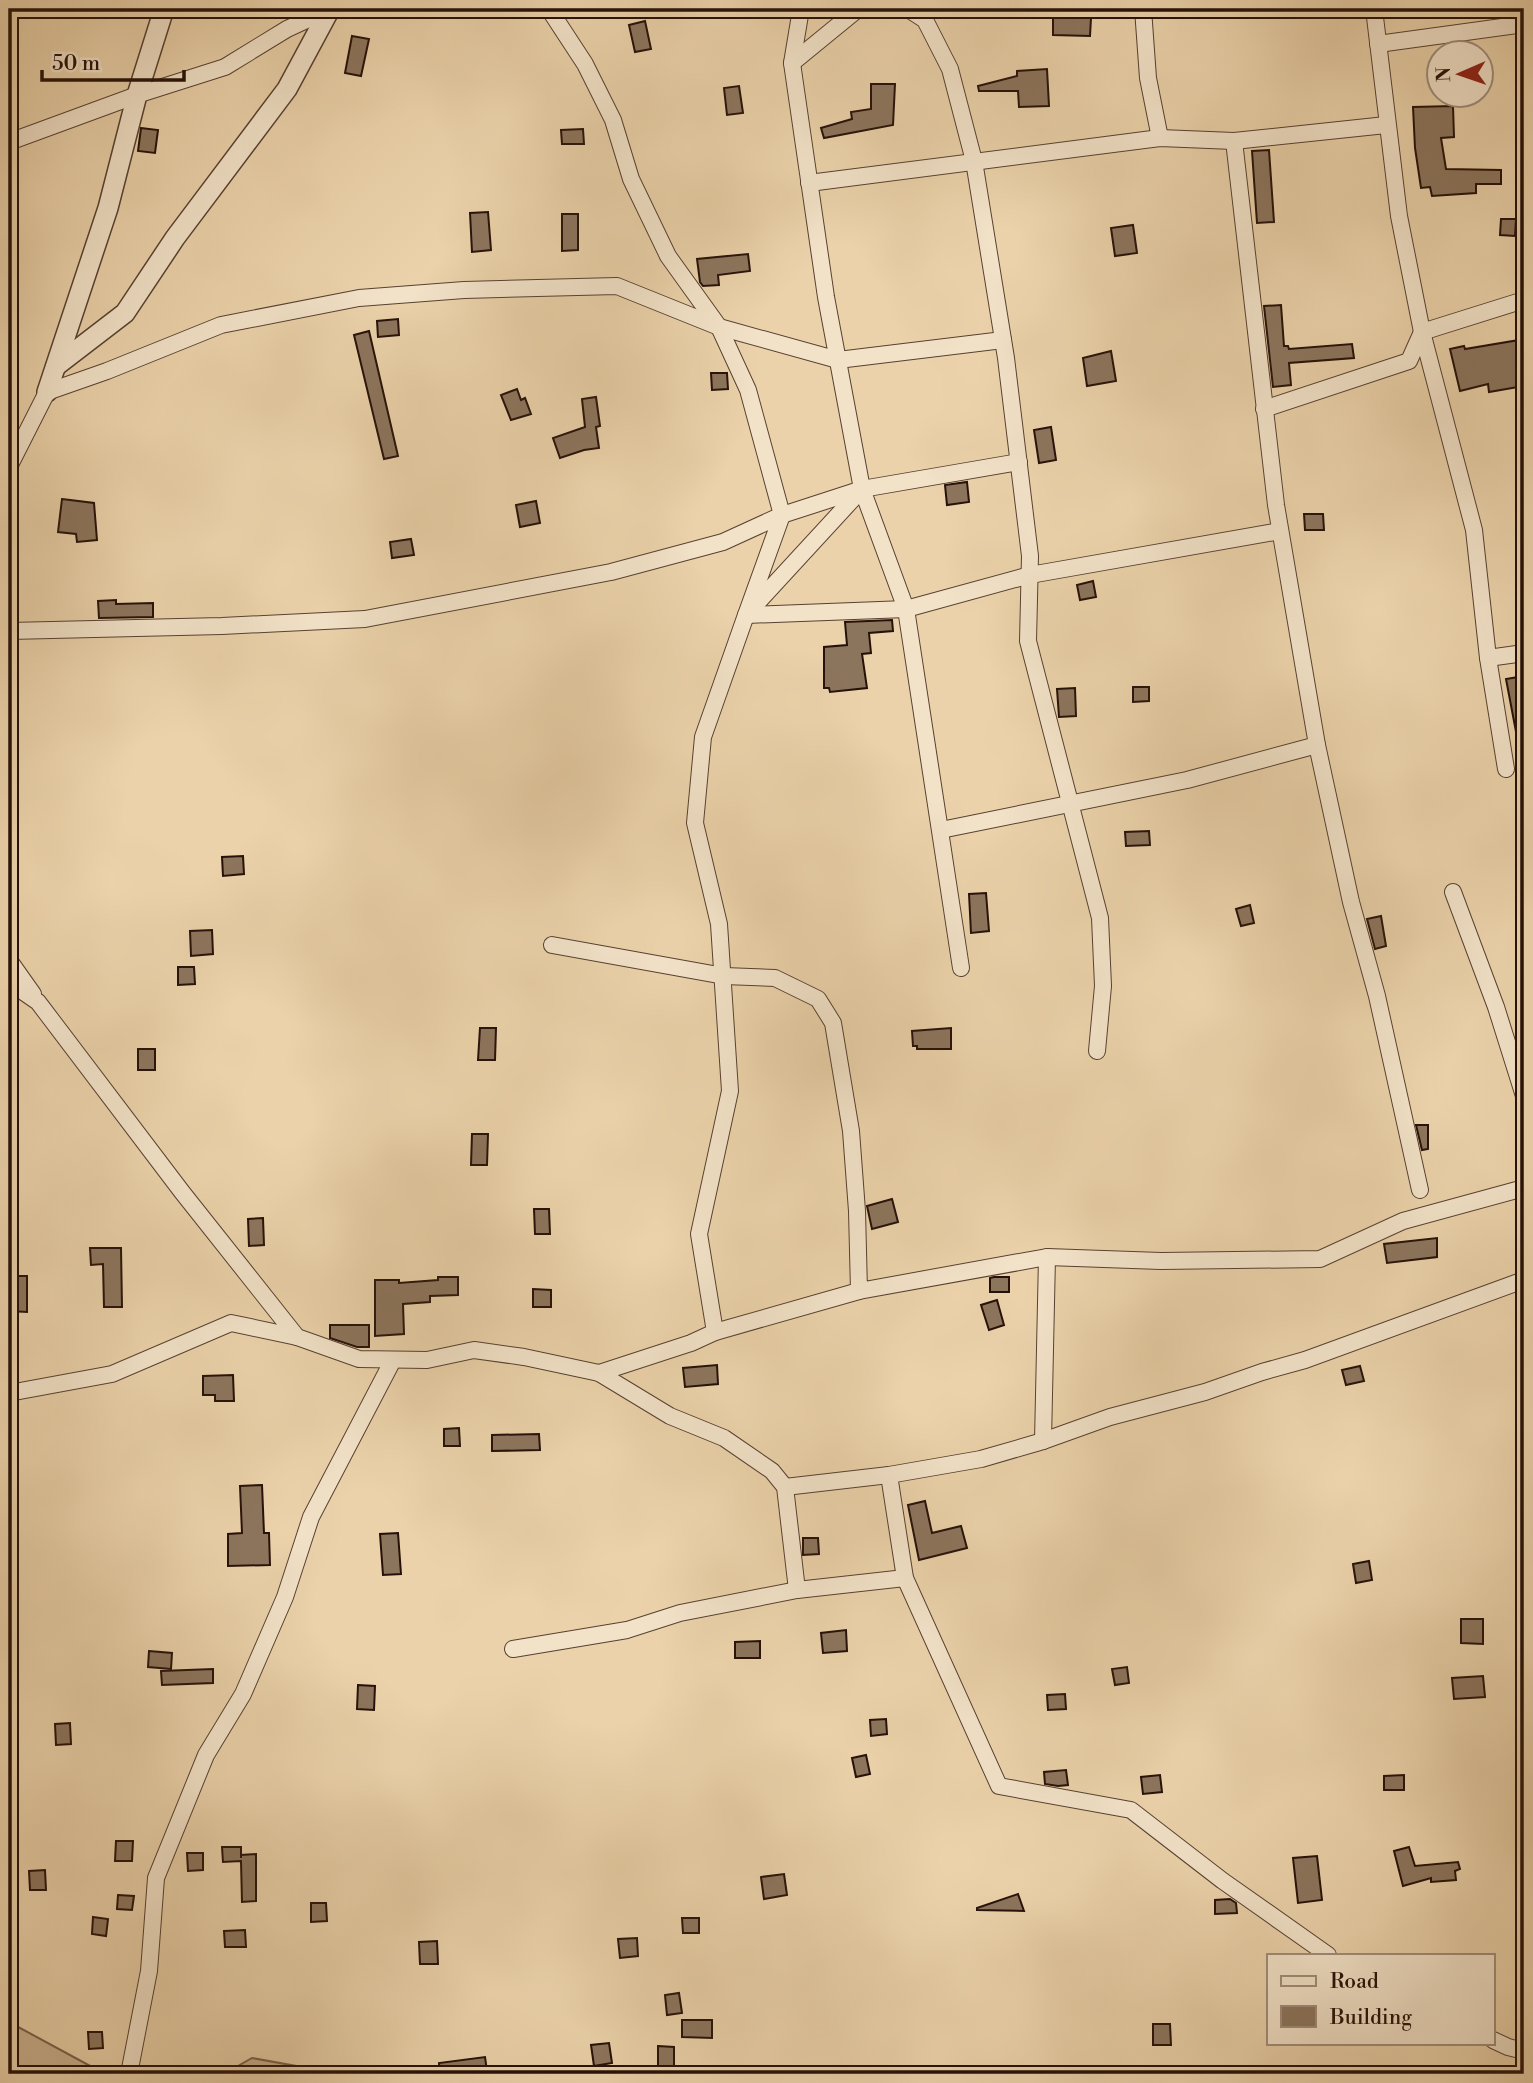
<svg xmlns="http://www.w3.org/2000/svg" width="1533" height="2083" font-family="'Libre Bodoni',serif">
	<style>
		.green { fill: #cab18f; stroke: #78614c; stroke-width: 2 }
		.building { fill: #8c755d; stroke: #261109; stroke-width: 2 }
		.lines { fill: none; stroke-linecap: round; stroke-linejoin: round }
		.minor-casing { stroke: #574131; stroke-width: 18 }
		.tertiary-casing { stroke: #574131; stroke-width: 22 }
		.minor { stroke: #f2e2c8; stroke-width: 16 }
		.tertiary { stroke: #f2e2c8; stroke-width: 19 }
	</style>
	<rect width="100%" height="100%" fill="#ebd2aa"/>
	<filter id="stains"><feTurbulence type="fractalNoise" baseFrequency=".00286" numOctaves="4"/><feColorMatrix values="0 0 0 0 .2 0 0 0 0 .09 0 0 0 0 .02 0 0 0 .5 -.17"/></filter>
	<radialGradient id="worn" r=".72"><stop offset=".6" stop-color="#630" stop-opacity="0"/><stop offset="1" stop-color="#630" stop-opacity=".3"/></radialGradient>
	<!-- green -->
	<g class="green">
		<polygon points="9,2022 105,2074 9,2074"/>
		<polygon points="252,2058 341,2074 224,2074"/>
	</g>
	<!-- building -->
	<g class="building">
		<polygon points="1053,16 1091,18 1090,36 1053,35"/>
		<polygon points="645,21 651,49 635,52 629,25"/>
		<polygon points="352,36 369,39 361,76 345,73"/>
		<polygon points="1047,69 1049,106 1019,107 1018,91 979,91 978,86 1017,76 1017,71"/>
		<polygon points="871,84 895,84 893,125 824,138 821,128 852,119 851,112 871,109"/>
		<polygon points="739,86 743,113 727,115 724,88"/>
		<polygon points="1453,106 1454,137 1441,138 1446,169 1501,170 1501,184 1476,184 1476,193 1432,196 1430,187 1421,188 1415,148 1413,107"/>
		<polygon points="141,128 158,130 155,153 138,151"/>
		<polygon points="583,129 584,144 562,144 561,130"/>
		<polygon points="1269,150 1274,222 1257,223 1252,151"/>
		<polygon points="488,212 491,250 472,252 470,213"/>
		<polygon points="562,214 578,214 578,250 562,251"/>
		<polygon points="1501,219 1516,219 1515,236 1500,235"/>
		<polygon points="1133,225 1137,253 1115,256 1111,228"/>
		<polygon points="748,254 750,271 718,275 719,285 703,286 700,282 697,259"/>
		<polygon points="1281,305 1284,346 1288,346 1289,349 1352,344 1354,358 1289,363 1291,385 1273,387 1264,306"/>
		<polygon points="398,319 399,335 378,337 377,321"/>
		<polygon points="369,331 398,456 384,459 354,335"/>
		<polygon points="1519,340 1524,386 1489,392 1488,384 1460,391 1450,349 1464,346 1465,349"/>
		<polygon points="1111,351 1116,381 1087,386 1083,358"/>
		<polygon points="711,373 727,373 728,389 712,390"/>
		<polygon points="517,389 521,400 525,398 531,414 511,420 501,395"/>
		<polygon points="596,397 600,426 596,427 599,448 584,450 560,458 553,438 585,427 582,399"/>
		<polygon points="1051,427 1056,460 1039,463 1034,430"/>
		<polygon points="967,482 969,502 947,505 945,485"/>
		<polygon points="62,499 94,503 97,540 77,542 76,534 58,532"/>
		<polygon points="536,501 540,523 520,527 516,505"/>
		<polygon points="1304,514 1323,514 1324,530 1305,530"/>
		<polygon points="411,539 414,555 392,558 390,542"/>
		<polygon points="1093,581 1096,597 1080,600 1077,585"/>
		<polygon points="116,600 116,604 153,603 153,617 99,618 98,601"/>
		<polygon points="892,620 893,631 869,633 871,653 862,654 867,688 830,692 829,688 824,688 824,647 847,645 845,622"/>
		<polygon points="1524,676 1524,737 1517,737 1506,679"/>
		<polygon points="1133,687 1149,687 1149,701 1133,702"/>
		<polygon points="1075,688 1076,716 1059,717 1057,689"/>
		<polygon points="1149,831 1150,845 1126,846 1125,832"/>
		<polygon points="243,856 244,874 223,876 222,857"/>
		<polygon points="986,893 989,931 971,933 969,894"/>
		<polygon points="1250,905 1254,923 1241,926 1236,909"/>
		<polygon points="1381,916 1386,946 1375,949 1367,919"/>
		<polygon points="212,930 213,954 191,956 190,931"/>
		<polygon points="178,967 194,967 195,984 178,985"/>
		<polygon points="480,1028 496,1028 495,1060 478,1060"/>
		<polygon points="951,1028 951,1049 917,1049 917,1046 913,1046 912,1031"/>
		<rect x="138" y="1049" width="17" height="21"/>
		<polygon points="1416,1125 1428,1125 1428,1149 1422,1150"/>
		<polygon points="472,1134 488,1134 487,1165 471,1165"/>
		<polygon points="892,1199 898,1222 872,1229 867,1206"/>
		<polygon points="534,1209 549,1209 550,1234 535,1234"/>
		<polygon points="263,1218 264,1245 249,1246 248,1219"/>
		<polygon points="1437,1238 1437,1257 1387,1263 1384,1244"/>
		<polygon points="90,1248 121,1248 122,1307 104,1307 103,1264 91,1265"/>
		<polygon points="9,1276 27,1276 27,1312 9,1311"/>
		<polygon points="438,1277 458,1277 458,1295 430,1296 430,1302 403,1304 404,1334 375,1336 375,1280 399,1280 399,1283 438,1280"/>
		<polygon points="994,1277 1009,1277 1009,1292 990,1292 990,1278"/>
		<polygon points="533,1289 551,1290 551,1307 533,1307"/>
		<polygon points="997,1300 1004,1325 989,1330 981,1305"/>
		<polygon points="330,1325 369,1325 369,1347 357,1347 330,1338"/>
		<polygon points="717,1365 718,1384 685,1387 683,1368"/>
		<polygon points="1360,1366 1364,1381 1346,1385 1342,1370"/>
		<polygon points="233,1375 234,1401 215,1401 215,1395 203,1395 203,1376"/>
		<polygon points="459,1428 460,1446 444,1446 444,1429"/>
		<polygon points="539,1434 540,1450 492,1451 492,1435"/>
		<polygon points="262,1485 264,1533 269,1533 270,1565 228,1566 228,1534 242,1533 240,1486"/>
		<polygon points="925,1501 932,1533 961,1526 967,1548 919,1560 908,1505"/>
		<polygon points="398,1533 401,1574 383,1575 380,1534"/>
		<polygon points="803,1538 818,1538 819,1554 803,1555"/>
		<polygon points="1369,1561 1372,1580 1356,1583 1353,1564"/>
		<polygon points="1461,1619 1483,1619 1483,1644 1461,1643"/>
		<polygon points="846,1630 847,1651 823,1653 821,1633"/>
		<polygon points="760,1641 760,1658 735,1658 735,1642"/>
		<polygon points="149,1651 172,1653 171,1669 148,1667"/>
		<polygon points="1127,1667 1129,1683 1115,1685 1112,1669"/>
		<polygon points="213,1669 213,1683 162,1685 161,1671"/>
		<polygon points="1483,1676 1485,1697 1454,1699 1452,1678"/>
		<polygon points="358,1685 375,1686 374,1710 357,1709"/>
		<polygon points="1065,1694 1066,1709 1048,1710 1047,1695"/>
		<polygon points="886,1719 887,1734 871,1736 870,1720"/>
		<polygon points="70,1723 71,1744 56,1745 55,1724"/>
		<polygon points="866,1755 870,1774 856,1777 852,1758"/>
		<polygon points="1066,1770 1068,1785 1058,1786 1045,1784 1044,1772"/>
		<polygon points="1160,1775 1162,1792 1143,1794 1141,1777"/>
		<polygon points="1404,1775 1404,1790 1384,1790 1384,1776"/>
		<polygon points="116,1841 133,1841 132,1861 115,1861"/>
		<polygon points="222,1847 241,1847 241,1858 241,1855 256,1854 256,1901 242,1902 241,1861 223,1862"/>
		<polygon points="1409,1847 1415,1866 1458,1862 1460,1869 1455,1871 1456,1880 1431,1882 1431,1878 1403,1886 1394,1851"/>
		<polygon points="187,1853 203,1853 203,1870 188,1871"/>
		<polygon points="1317,1856 1322,1900 1298,1903 1293,1858"/>
		<polygon points="45,1870 46,1890 30,1890 29,1871"/>
		<polygon points="784,1874 787,1895 764,1899 761,1877"/>
		<polygon points="1018,1894 1024,1911 977,1910 977,1908"/>
		<polygon points="118,1895 134,1896 132,1910 117,1909"/>
		<polygon points="1230,1899 1236,1903 1237,1913 1215,1914 1215,1900"/>
		<polygon points="311,1903 326,1903 327,1921 311,1922"/>
		<polygon points="93,1917 108,1919 106,1936 92,1934"/>
		<polygon points="682,1918 699,1918 699,1933 683,1933"/>
		<polygon points="245,1930 246,1947 225,1947 224,1931"/>
		<polygon points="637,1938 638,1956 620,1958 618,1939"/>
		<polygon points="437,1941 438,1964 420,1964 419,1942"/>
		<polygon points="679,1993 682,2013 667,2015 665,1995"/>
		<polygon points="682,2020 712,2020 712,2038 682,2037"/>
		<polygon points="1153,2024 1170,2024 1171,2045 1153,2045"/>
		<polygon points="88,2032 102,2032 103,2048 89,2049"/>
		<polygon points="609,2043 612,2063 594,2066 591,2045"/>
		<polygon points="658,2046 674,2047 674,2074 658,2074"/>
		<polygon points="485,2057 487,2071 440,2074 439,2063"/>
	</g>
	<g class="lines">
		<!-- minor casing -->
		<g class="minor-casing">
			<g id="minor">
				<polyline points="549,9 585,64 613,120 631,179 668,256 719,327 748,390 782,515 746,615 906,609 1030,575 1280,531"/>
				<polyline points="908,9 925,20 950,69 974,161 1006,358 1030,556 1028,641 1100,918 1103,986 1097,1051"/>
				<polyline points="1143,9 1148,78 1160,138"/>
				<polyline points="1374,9 1399,216 1422,332 1474,530 1488,658 1506,769"/>
				<polyline points="1378,44 1524,24"/>
				<polyline points="792,63 858,9"/>
				<polyline points="1234,141 1276,505 1317,745 1351,902 1377,996 1420,1190"/>
				<polyline points="9,142 137,95 225,67 287,29 330,9"/>
				<polyline points="809,183 1160,138 1234,141 1386,125"/>
				<polyline points="1264,409 1409,361 1422,332 1524,300"/>
				<polyline points="9,467 47,392 107,371 221,325 359,298 464,290 617,286 719,327 838,360 1003,340"/>
				<polyline points="862,489 906,609 961,968"/>
				<polyline points="9,631 222,626 365,619 611,572 723,542 782,515 862,489 1019,462"/>
				<polyline points="1488,658 1524,653"/>
				<polyline points="941,830 1187,780 1317,745"/>
				<polyline points="1453,892 1496,1007 1524,1096"/>
				<polyline points="552,945 724,976 775,978 818,999 833,1023 851,1131 857,1211 859,1291 1047,1257 1161,1261 1320,1259 1403,1221 1524,1188"/>
				<polyline points="9,960 33,994"/>
				<polyline points="9,982 38,1002 182,1192 297,1337 359,1359 427,1360 474,1350 524,1357 599,1373 670,1416 724,1438 772,1471 785,1487 797,1590"/>
				<polyline points="715,1332 699,1234 730,1091 719,924 695,823 703,737 746,615 862,489 826,297 792,63 801,9"/>
				<polyline points="599,1373 691,1343 715,1332 859,1291"/>
				<polyline points="9,1393 112,1374 231,1323 297,1337"/>
				<polyline points="1043,1441 1047,1257"/>
				<polyline points="889,1475 905,1578 999,1786 1131,1810 1223,1881 1328,1955"/>
				<polyline points="785,1487 889,1475 981,1459 1043,1441 1110,1417 1205,1392 1262,1372 1305,1360 1524,1280"/>
				<polyline points="513,1649 627,1630 680,1613 797,1590 905,1578"/>
				<polyline points="1493,2040 1508,2047 1524,2051"/>
				<polyline points="129,2074 149,1971 156,1878 206,1755 243,1694 285,1597 311,1517 393,1360"/>
			</g>
		</g>
		<!-- tertiary casing -->
		<g class="tertiary-casing">
			<g id="tertiary">
				<polyline points="56,366 125,313 175,238 287,89 330,9"/>
				<polyline points="47,392 108,208 137,95 164,9"/>
			</g>
		</g>
		<!-- minor -->
		<use href="#minor" class="minor"/>
		<!-- tertiary -->
		<use href="#tertiary" class="tertiary"/>
	</g>
	<!-- margin -->
	<rect width="1533" height="2083" fill="none" stroke="#ebd2aa" stroke-width="35"/>
	<rect x="10" y="10" width="1512" height="2062" fill="none" stroke="#261109" stroke-width="3.5"/>
	<rect x="18" y="18" width="1498" height="2048" fill="none" stroke="#261109" stroke-width="2"/>
	<!-- legend -->
	<rect x="1267" y="1954" width="228" height="91" fill="#f2e2c8" stroke="#a08e7c" stroke-width="2"/>
	<rect x="1281" y="1976" width="35" height="10" fill="#f2e2c8" stroke="#a08e7c" stroke-width="2"/>
	<text x="1330" y="1988" font-size="21" fill="#261109">Road</text>
	<rect x="1281" y="2006" width="35" height="21" fill="#8c755d" stroke="#a08e7c" stroke-width="2"/>
	<text x="1330" y="2024" font-size="21" fill="#261109">Building</text>
	<!-- north arrow -->
	<g transform="translate(1460 74) rotate(268)"><circle r="33" fill="#f2e2c8" stroke="#a08e7c" stroke-width="2"/>
	<path d="M0-5L12 26L0 18L-12 26Z" fill="#8f2418"/>
	<text y="-10" font-size="19" font-weight="bold" text-anchor="middle" fill="#261109">N</text>
	</g>
	<!-- scale -->
	<path d="M42 70v10h142v-10" fill="none" stroke="#261109" stroke-width="3.5"/>
	<text x="52" y="70" font-size="21" fill="#261109" stroke="#f2e2c8" stroke-width="5" paint-order="stroke">50 m</text>
	<rect width="100%" height="100%" filter="url(#stains)"/>
	<rect width="100%" height="100%" fill="url(#worn)"/>
</svg>
